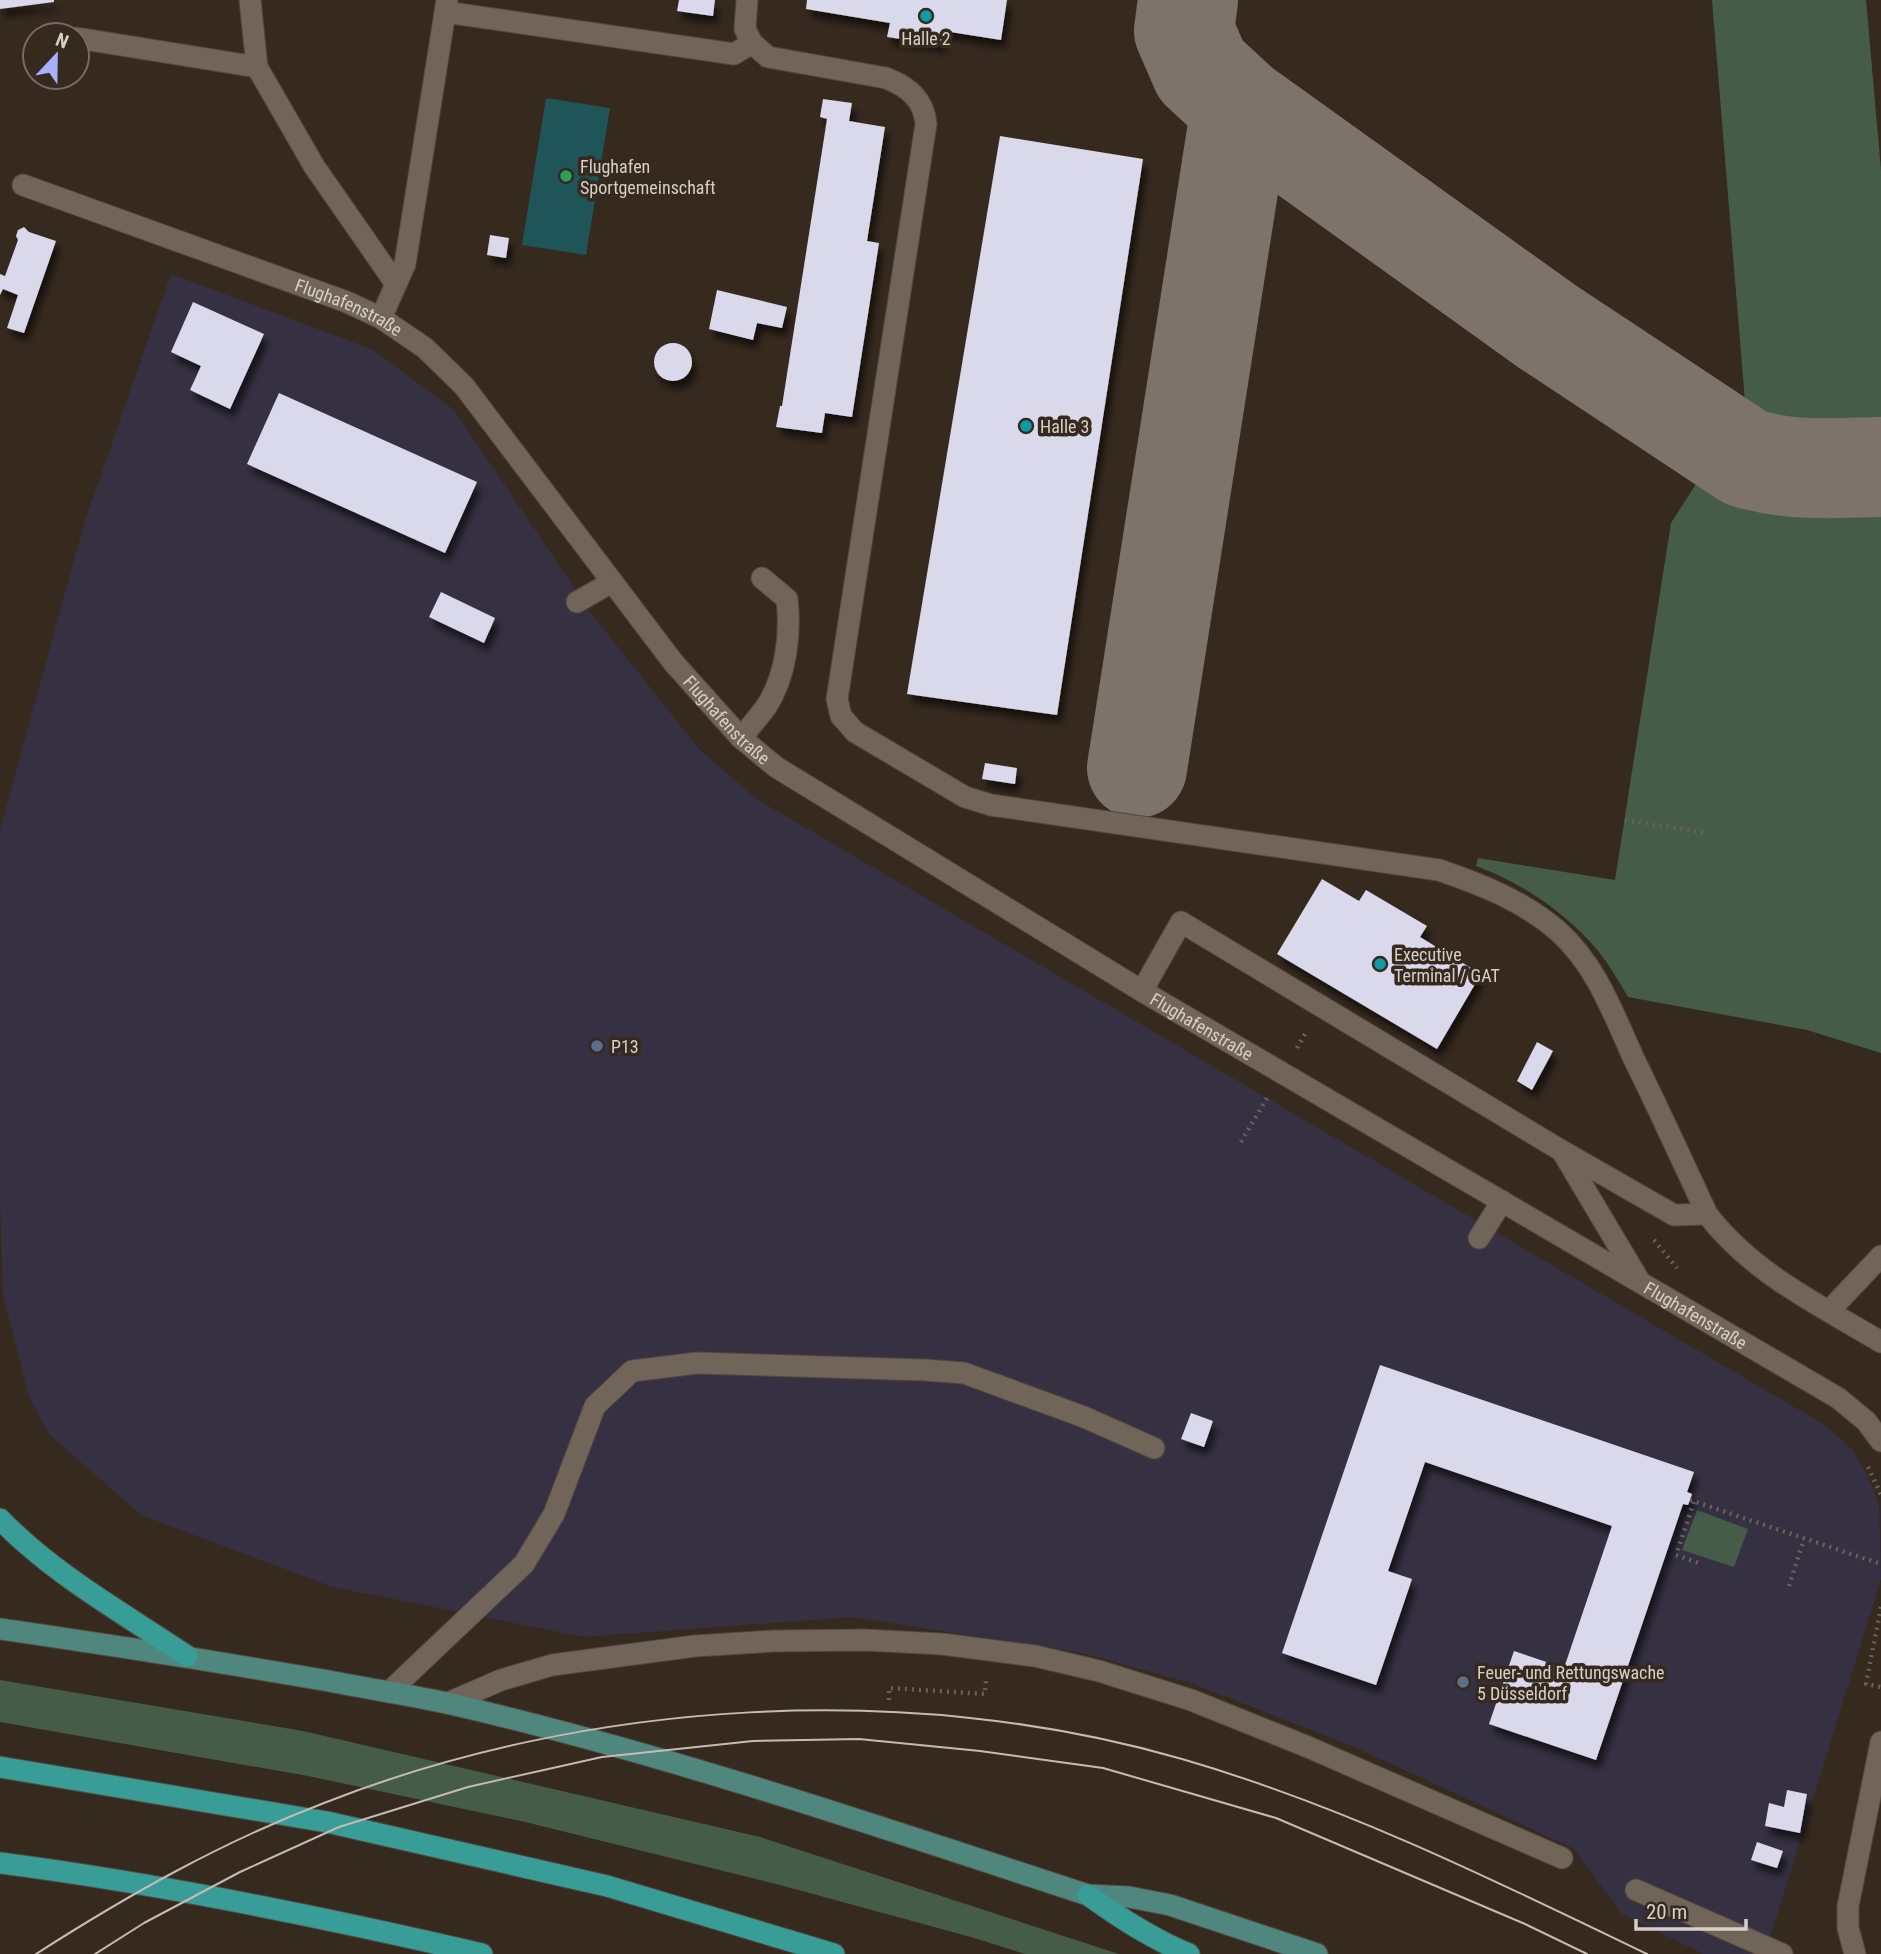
<svg xmlns="http://www.w3.org/2000/svg" width="1881" height="1954" font-family="'Roboto Condensed',sans-serif">
	<style>
		.commercial { fill: #363142 }
		.green { fill: #445c48 }
		.water { fill: #1f5558 }
		.lines { fill: none; stroke-linecap: round; stroke-linejoin: round }
		.taxiway { stroke: #7d736a; stroke-width: 100 }
		.building { fill: #dad8eb; filter: url(#shadow) }
		.lane-casing { stroke: #51483e; stroke-width: 23 }
		.street-casing { stroke: #51483e; stroke-width: 23 }
		.primary-casing { stroke: #51483e; stroke-width: 23 }
		.highway-casing { stroke: #51483e; stroke-width: 23 }
		.path { stroke: #6b6157; stroke-width: 4.5; stroke-dasharray: 2 5; stroke-linecap: butt }
		.lane { stroke: #716458; stroke-width: 21 }
		.street { stroke: #716458; stroke-width: 21 }
		.primary { stroke: #4f867e; stroke-width: 21 }
		.highway { stroke: #389c97; stroke-width: 21 }
		.tram { stroke: #c4bcb4; stroke-width: 2 }
		.culture-dot { fill: #0f9aa8; stroke: #362a1f; stroke-width: 2.5 }
		.leisure-dot { fill: #2e9e5b; stroke: #362a1f; stroke-width: 2.5 }
		.service-dot { fill: #5c6f8a; stroke: #362a1f; stroke-width: 2.5 }
		.labels { text-anchor: middle; dominant-baseline: central; stroke-width: 7; stroke-linejoin: round; paint-order: stroke }
		.poi-label { font-size: 18px; fill: #d7d0c9; stroke: #362a1f; text-anchor: start }
		.street-label { font-size: 18px; fill: #d7d0c9; stroke: #362a1f }
	</style>
	<defs>
		<filter id="shadow"><feDropShadow dx="4.5" dy="8" stdDeviation="3.5" flood-color="#0009"/></filter>
	</defs>
	<rect width="100%" height="100%" fill="#362a1f"/>
	<!-- commercial -->
	<polygon class="commercial" points="171,274 373,350 454,410 591,613 699,749 758,800 1825,1425 1853,1450 1870,1481 1879,1506 1881,1579 1765,1954 1704,1954 1622,1914 1573,1848 1357,1748 1191,1683 1082,1653 853,1617 584,1637 333,1587 141,1515 49,1434 29,1397 3,1295 0,1196 0,830 84,524"/>
	<!-- green -->
	<g class="green">
		<polygon points="1712,0 1866,0 1881,170 1881,429 1804,434 1770,428 1746,414"/>
		<path d="M1705,470C1769,509 1809,503 1881,502V1053L1807,1030L1628,997C1619,982 1610,966 1599,952C1567,913 1522,883 1476,866L1478,858L1615,880L1671,523Z"/>
		<polygon points="1697,1510 1748,1529 1734,1567 1682,1550"/>
		<polygon points="0,1680 303,1731 760,1837 1119,1954 1025,1954 971,1937 780,1885 521,1821 308,1776 0,1722"/>
	</g>
	<!-- water -->
	<polygon class="water" points="546,98 610,108 586,255 522,245"/>
	<g class="lines">
		<!-- taxiway -->
		<g class="taxiway">
			<path d="M1188,0L1184,31L1201,70L1241,107L1548,327L1746,458C1793,472 1833,468 1881,467"/>
			<polyline points="1137,768 1241,107"/>
		</g>
	</g>
	<!-- building -->
	<g class="building">
		<polygon points="0,0 54,0 54,2 0,9"/>
		<polygon points="679,0 715,0 713,16 677,11"/>
		<polygon points="807,0 1007,0 1001,40 944,31 942,45 887,37 890,23 806,9"/>
		<polygon points="823,99 852,103 849,121 885,127 867,241 879,243 852,417 825,413 822,433 776,427 780,406 782,406 827,119 820,117"/>
		<polygon points="1000,136 1143,159 1057,715 907,694"/>
		<polygon points="24,227 29,232 56,241 24,333 7,328 18,295 3,289 0,295 0,274 5,276 18,240 16,236 18,230"/>
		<polygon points="490,235 509,238 506,258 487,255"/>
		<polygon points="717,290 787,307 782,328 757,323 753,340 709,329"/>
		<polygon points="193,302 264,334 230,409 190,390 201,366 171,352"/>
		<circle cx="673" cy="362" r="19"/>
		<polygon points="279,393 477,482 445,553 247,464"/>
		<polygon points="441,592 495,618 484,643 429,617"/>
		<polygon points="985,763 1017,768 1015,784 982,779"/>
		<polygon points="1322,879 1359,901 1366,890 1427,926 1420,937 1481,974 1437,1049 1277,954"/>
		<polygon points="1537,1042 1553,1051 1532,1090 1517,1081"/>
		<polygon points="1380,1365 1694,1472 1687,1492 1692,1494 1690,1500 1688,1505 1683,1504 1596,1760 1489,1724 1514,1651 1564,1668 1612,1526 1425,1462 1388,1571 1412,1579 1376,1685 1282,1653"/>
		<polygon points="1191,1413 1213,1421 1204,1447 1181,1439"/>
		<polygon points="1787,1790 1807,1794 1800,1833 1765,1826 1769,1803 1784,1807"/>
		<polygon points="1757,1842 1783,1851 1777,1868 1751,1860"/>
	</g>
	<g class="lines">
		<!-- lane casing -->
		<g class="lane-casing">
			<g id="lane">
				<polyline points="250,0 257,67 314,166 396,284"/>
				<path d="M747,0L745,29L752,43L768,57L886,78C909,87 924,100 926,124L837,699L841,716L855,732L965,797L991,805L1439,870C1483,885 1523,901 1558,931C1596,965 1613,1013 1634,1059C1659,1110 1683,1162 1707,1214C1752,1273 1819,1305 1881,1342"/>
				<polyline points="445,12 734,54 752,43"/>
				<polyline points="50,34 55,35"/>
				<polyline points="77,38 257,67"/>
				<polyline points="381,318 405,264 447,0"/>
				<polyline points="577,602 612,582"/>
				<path d="M741,738C749,728 758,718 766,707C786,677 791,634 787,599L762,578"/>
				<polyline points="1142,991 1181,922 1562,1151 1640,1282"/>
				<polyline points="1564,1152 1674,1215 1707,1214"/>
				<polyline points="1829,1311 1881,1256"/>
				<polyline points="389,1692 524,1564 554,1514 595,1406 632,1371 697,1363 925,1370 964,1373 1084,1417 1154,1448"/>
				<polyline points="448,1703 501,1680 552,1665 695,1646 774,1641 865,1640 942,1644 1035,1656 1099,1671 1191,1700 1308,1747 1562,1858"/>
				<polyline points="1636,1890 1782,1954"/>
			</g>
		</g>
		<!-- street casing -->
		<g class="street-casing">
			<g id="street">
				<path id="s1" d="M23,185L347,302L381,318L425,348L464,386L673,662L741,738L776,767L1142,991L1838,1398L1866,1421L1881,1441"/>
				<polyline points="1479,1238 1502,1201"/>
				<polyline points="1855,1954 1848,1928 1848,1906 1881,1742"/>
			</g>
		</g>
		<!-- primary casing -->
		<g class="primary-casing">
			<path id="primary" d="M0,1629C110,1645 219,1662 329,1681C369,1689 410,1695 451,1704C667,1754 877,1826 1088,1895L1129,1897L1170,1905L1317,1954"/>
		</g>
		<!-- highway casing -->
		<g class="highway-casing">
			<g id="highway">
				<path d="M0,1519C53,1574 123,1613 187,1656"/>
				<polyline points="0,1767 327,1822 607,1886 834,1954"/>
				<path d="M0,1863C162,1884 323,1917 482,1954"/>
				<path d="M1088,1895C1120,1918 1152,1939 1189,1954"/>
			</g>
		</g>
		<!-- path -->
		<g class="path">
			<polyline points="1625,820 1707,833"/>
			<polyline points="1297,1048 1306,1032"/>
			<polyline points="1241,1142 1267,1098"/>
			<polyline points="1654,1240 1677,1268"/>
			<polyline points="1868,1467 1881,1495"/>
			<polyline points="1690,1500 1881,1564"/>
			<polyline points="1694,1502 1676,1555 1702,1564"/>
			<polyline points="1789,1586 1804,1539"/>
			<polyline points="1881,1607 1866,1684 1881,1687"/>
			<polyline points="889,1700 889,1688 985,1694 986,1680"/>
		</g>
		<!-- lane -->
		<use href="#lane" class="lane"/>
		<!-- street -->
		<use href="#street" class="street"/>
		<!-- primary -->
		<use href="#primary" class="primary"/>
		<!-- highway -->
		<use href="#highway" class="highway"/>
		<!-- tram -->
		<g class="tram">
			<path d="M36,1954C128,1895 222,1842 324,1803C588,1699 909,1680 1182,1759C1344,1806 1496,1881 1647,1954"/>
			<polyline points="95,1954 144,1923 240,1872 339,1827 468,1787 602,1757 753,1741 859,1739 980,1751 1103,1768 1276,1818 1525,1924 1587,1954"/>
		</g>
	</g>
	<!-- markers -->
	<g class="culture-dot">
		<circle cx="926" cy="16" r="7"/>
		<circle cx="1026" cy="426" r="7"/>
		<circle cx="1380" cy="964" r="7"/>
	</g>
	<circle class="leisure-dot" cx="566" cy="176" r="7"/>
	<g class="service-dot">
		<circle cx="597" cy="1046" r="7"/>
		<circle cx="1463" cy="1682" r="7"/>
	</g>
	<g class="labels">
		<!-- poi labels -->
		<g class="poi-label">
			<text x="926" y="38" text-anchor="middle">Halle 2</text>
			<text x="580" y="166">Flughafen<tspan x="580" dy="21">Sportgemeinschaft</tspan></text>
			<text x="1040" y="426">Halle 3</text>
			<text x="1394" y="954">Executive<tspan x="1394" dy="21">Terminal / GAT</tspan></text>
			<text x="611" y="1046">P13</text>
			<text x="1477" y="1672">Feuer- und Rettungswache<tspan x="1477" dy="21">5 Düsseldorf</tspan></text>
		</g>
		<!-- street labels -->
		<g class="street-label">
			<text stroke="none"><textPath href="#s1" startOffset="348">Flughafenstraße</textPath></text>
			<text stroke="none"><textPath href="#s1" startOffset="915">Flughafenstraße</textPath></text>
			<text stroke="none"><textPath href="#s1" startOffset="1482">Flughafenstraße</textPath></text>
			<text stroke="none"><textPath href="#s1" startOffset="2054">Flughafenstraße</textPath></text>
		</g>
	</g>
	<!-- north arrow -->
	<g transform="translate(56 56) rotate(22)"><circle r="33" fill="#362a1f" stroke="#766c63" stroke-width="2"/>
	<path d="M0-5L12 26L0 18L-12 26Z" fill="#a9b0fc"/>
	<text y="-10" font-size="19" font-weight="bold" text-anchor="middle" fill="#d7d0c9">N</text>
	</g>
	<!-- scale -->
	<path d="M1636 1919v10h110v-10" fill="none" stroke="#d7d0c9" stroke-width="3.5"/>
	<text x="1646" y="1919" font-size="21" fill="#d7d0c9" stroke="#362a1f" stroke-width="5" paint-order="stroke">20 m</text>
</svg>
